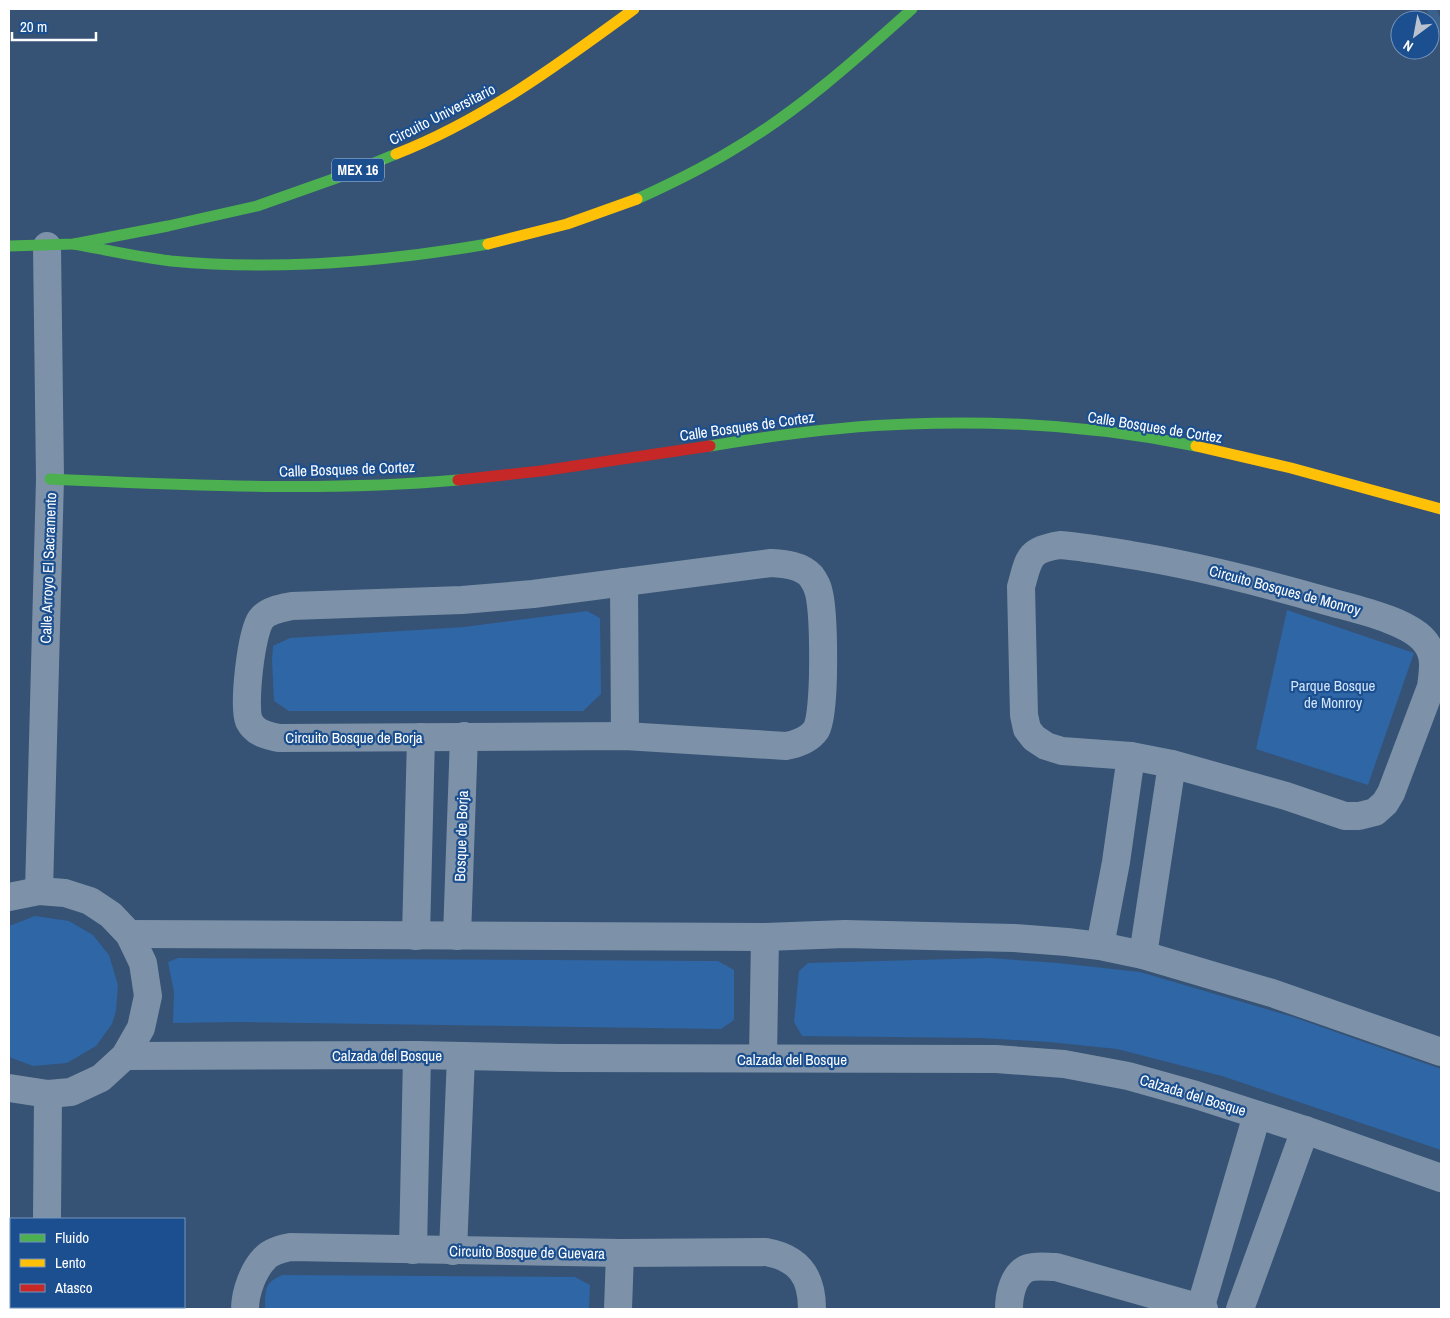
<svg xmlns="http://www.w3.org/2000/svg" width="1450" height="1318" font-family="'Archivo Narrow',sans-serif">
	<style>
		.green { fill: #2f66a5 }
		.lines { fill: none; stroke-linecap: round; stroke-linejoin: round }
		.stream { stroke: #3b618d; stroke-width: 9 }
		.street { stroke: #7d92a8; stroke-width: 28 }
		.fast { stroke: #4caf50; stroke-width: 11 }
		.slow { stroke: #ffc107; stroke-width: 11 }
		.jam { stroke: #c62828; stroke-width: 11 }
		.labels { text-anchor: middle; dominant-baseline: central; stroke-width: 4.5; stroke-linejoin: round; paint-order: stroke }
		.shield { fill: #1b4f8f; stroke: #bbcadd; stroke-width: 1 }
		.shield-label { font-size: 14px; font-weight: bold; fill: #fff }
		.street-label { font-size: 15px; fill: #fff; stroke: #1b4f8f }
		.park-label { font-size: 15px; fill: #cfe3fa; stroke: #1b4f8f }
	</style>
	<rect width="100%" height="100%" fill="#365274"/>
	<!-- green -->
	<g class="green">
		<polygon points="1287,610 1414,653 1368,785 1256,749"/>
		<polygon points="587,611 600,618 601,694 583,711 289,711 274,701 272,661 273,646 290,638 464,627"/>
		<polygon points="35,916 69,921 93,935 109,955 118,985 116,1011 112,1024 96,1046 67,1063 33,1066 9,1057 9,926"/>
		<polygon points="178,958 718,961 734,970 734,1020 721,1029 239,1022 173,1023 174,992 168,962"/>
		<polygon points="989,958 1058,963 1140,972 1293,1017 1441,1069 1441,1150 1222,1076 1117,1049 1049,1042 981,1038 802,1036 794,1022 799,971 808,963"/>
		<path d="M282,1275L575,1277L590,1285L589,1309H265C266,1289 263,1284 282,1275Z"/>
	</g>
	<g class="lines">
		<!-- stream -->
		<polyline class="stream" points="1431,9 1441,29"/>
		<!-- street -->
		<g class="street">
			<path d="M1060,545C1084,547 1107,551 1131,555C1199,566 1264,583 1330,602C1355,609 1411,621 1426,643C1436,656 1433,671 1431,687L1391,793L1385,803L1375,812L1359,816H1345L1286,796L1172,764L1131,756L1062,751L1046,746L1034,738L1027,729L1024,715L1021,587C1029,558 1028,550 1060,545Z"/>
			<path d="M771,563C785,564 801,565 811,576C814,580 818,588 819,593C824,615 826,713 816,730C809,740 797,744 786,746L625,736L278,738C266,735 255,733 249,721C243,706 251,633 261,619C268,610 282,608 292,606L462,600L533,594Z"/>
			<polyline points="624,582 625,736"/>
			<polyline points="39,891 50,479 47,246"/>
			<polyline points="9,897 39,891 65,893 90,901 111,915 129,934 143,963 148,996 141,1028 125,1056 101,1078 71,1092 48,1094 9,1088"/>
			<polyline points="129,934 765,937 845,934 1014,938 1067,942 1100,946 1143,955 1272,993 1441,1052"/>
			<polyline points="416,936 421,737"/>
			<polyline points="457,936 464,736"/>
			<polyline points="1100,946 1116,862 1131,756"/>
			<polyline points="1143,955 1172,764"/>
			<polyline points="125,1056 417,1055 560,1058 996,1059 1064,1064 1128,1076 1196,1095 1305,1130 1441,1178"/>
			<polyline points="763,1058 765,937"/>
			<polyline points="47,1219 48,1094"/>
			<polyline points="413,1250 417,1055"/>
			<polyline points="453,1251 461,1056"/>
			<polyline points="47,1309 47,1307"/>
			<path d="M245,1309C245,1293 253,1270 265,1258C271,1251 282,1249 290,1247L620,1253L766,1252C799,1258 812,1276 812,1309"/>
			<polyline points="618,1309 620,1253"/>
			<path d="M1009,1309C1009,1295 1013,1274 1028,1268C1036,1265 1047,1267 1056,1267L1204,1309"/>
			<polyline points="1200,1309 1257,1115"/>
			<polyline points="1240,1309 1305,1130"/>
		</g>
		<!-- fast -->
		<g class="fast">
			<path d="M637,199C668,185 699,170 729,152C796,113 854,61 912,9"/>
			<path d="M74,244C106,250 138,257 171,261C276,271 384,262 488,244"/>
			<polyline points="9,246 74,244 168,226 257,206 342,176 396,154"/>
			<path d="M710,446C776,435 843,426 909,424C1005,420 1102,427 1196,446"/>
			<path d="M50,479C186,485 322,492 458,480"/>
		</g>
		<!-- slow -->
		<g class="slow">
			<path d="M396,154C483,120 559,64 634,9"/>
			<polyline points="488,244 567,224 637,199"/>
			<polyline points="1196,446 1291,468 1441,509"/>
		</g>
		<!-- jam -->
		<polyline class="jam" points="458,480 541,471 710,446"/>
	</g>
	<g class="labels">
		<!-- shield labels -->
		<rect class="shield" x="332" y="158.5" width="52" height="23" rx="4"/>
		<g class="shield-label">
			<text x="358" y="170">MEX 16</text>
		</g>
		<!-- street labels -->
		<g class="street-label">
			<text transform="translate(442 114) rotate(-27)">Circuito Universitario</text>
			<text transform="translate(747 426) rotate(-8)">Calle Bosques de Cortez</text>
			<text transform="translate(1155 427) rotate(9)">Calle Bosques de Cortez</text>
			<text transform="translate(347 469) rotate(-2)">Calle Bosques de Cortez</text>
			<text transform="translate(48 568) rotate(-88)">Calle Arroyo El Sacramento</text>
			<text transform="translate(1285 590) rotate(15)">Circuito Bosques de Monroy</text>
			<text x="354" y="737">Circuito Bosque de Borja</text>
			<text transform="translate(461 836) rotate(-88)">Bosque de Borja</text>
			<text x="387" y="1055">Calzada del Bosque</text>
			<text x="792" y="1059">Calzada del Bosque</text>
			<text transform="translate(1193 1095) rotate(17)">Calzada del Bosque</text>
			<text transform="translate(527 1252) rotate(1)">Circuito Bosque de Guevara</text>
		</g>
		<!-- park labels -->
		<g class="park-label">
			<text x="1333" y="685">Parque Bosque<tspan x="1333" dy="17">de Monroy</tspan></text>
		</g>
	</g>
	<!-- border -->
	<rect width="1450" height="1318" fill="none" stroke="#ffffff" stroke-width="20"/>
	<!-- legend -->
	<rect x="10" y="1218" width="175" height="90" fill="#1b4f8f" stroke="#7695bc"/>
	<rect x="20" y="1234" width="25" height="8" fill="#4caf50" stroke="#7695bc"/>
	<text x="55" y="1243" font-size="15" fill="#ffffff">Fluido</text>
	<rect x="20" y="1259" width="25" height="8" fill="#ffc107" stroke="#7695bc"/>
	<text x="55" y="1268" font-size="15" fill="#ffffff">Lento</text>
	<rect x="20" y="1284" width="25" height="8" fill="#c62828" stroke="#7695bc"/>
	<text x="55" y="1293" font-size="15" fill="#ffffff">Atasco</text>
	<!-- north arrow -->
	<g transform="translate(1415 35) rotate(212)"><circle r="24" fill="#1b4f8f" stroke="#7695bc"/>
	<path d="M0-4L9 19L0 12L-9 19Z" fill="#b9c2ce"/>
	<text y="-8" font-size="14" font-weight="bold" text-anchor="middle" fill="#ffffff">N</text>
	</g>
	<!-- scale -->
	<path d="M12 32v8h84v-8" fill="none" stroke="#ffffff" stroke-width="2.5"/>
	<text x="20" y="32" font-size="15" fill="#ffffff" stroke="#1b4f8f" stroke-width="4" paint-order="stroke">20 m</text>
</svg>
